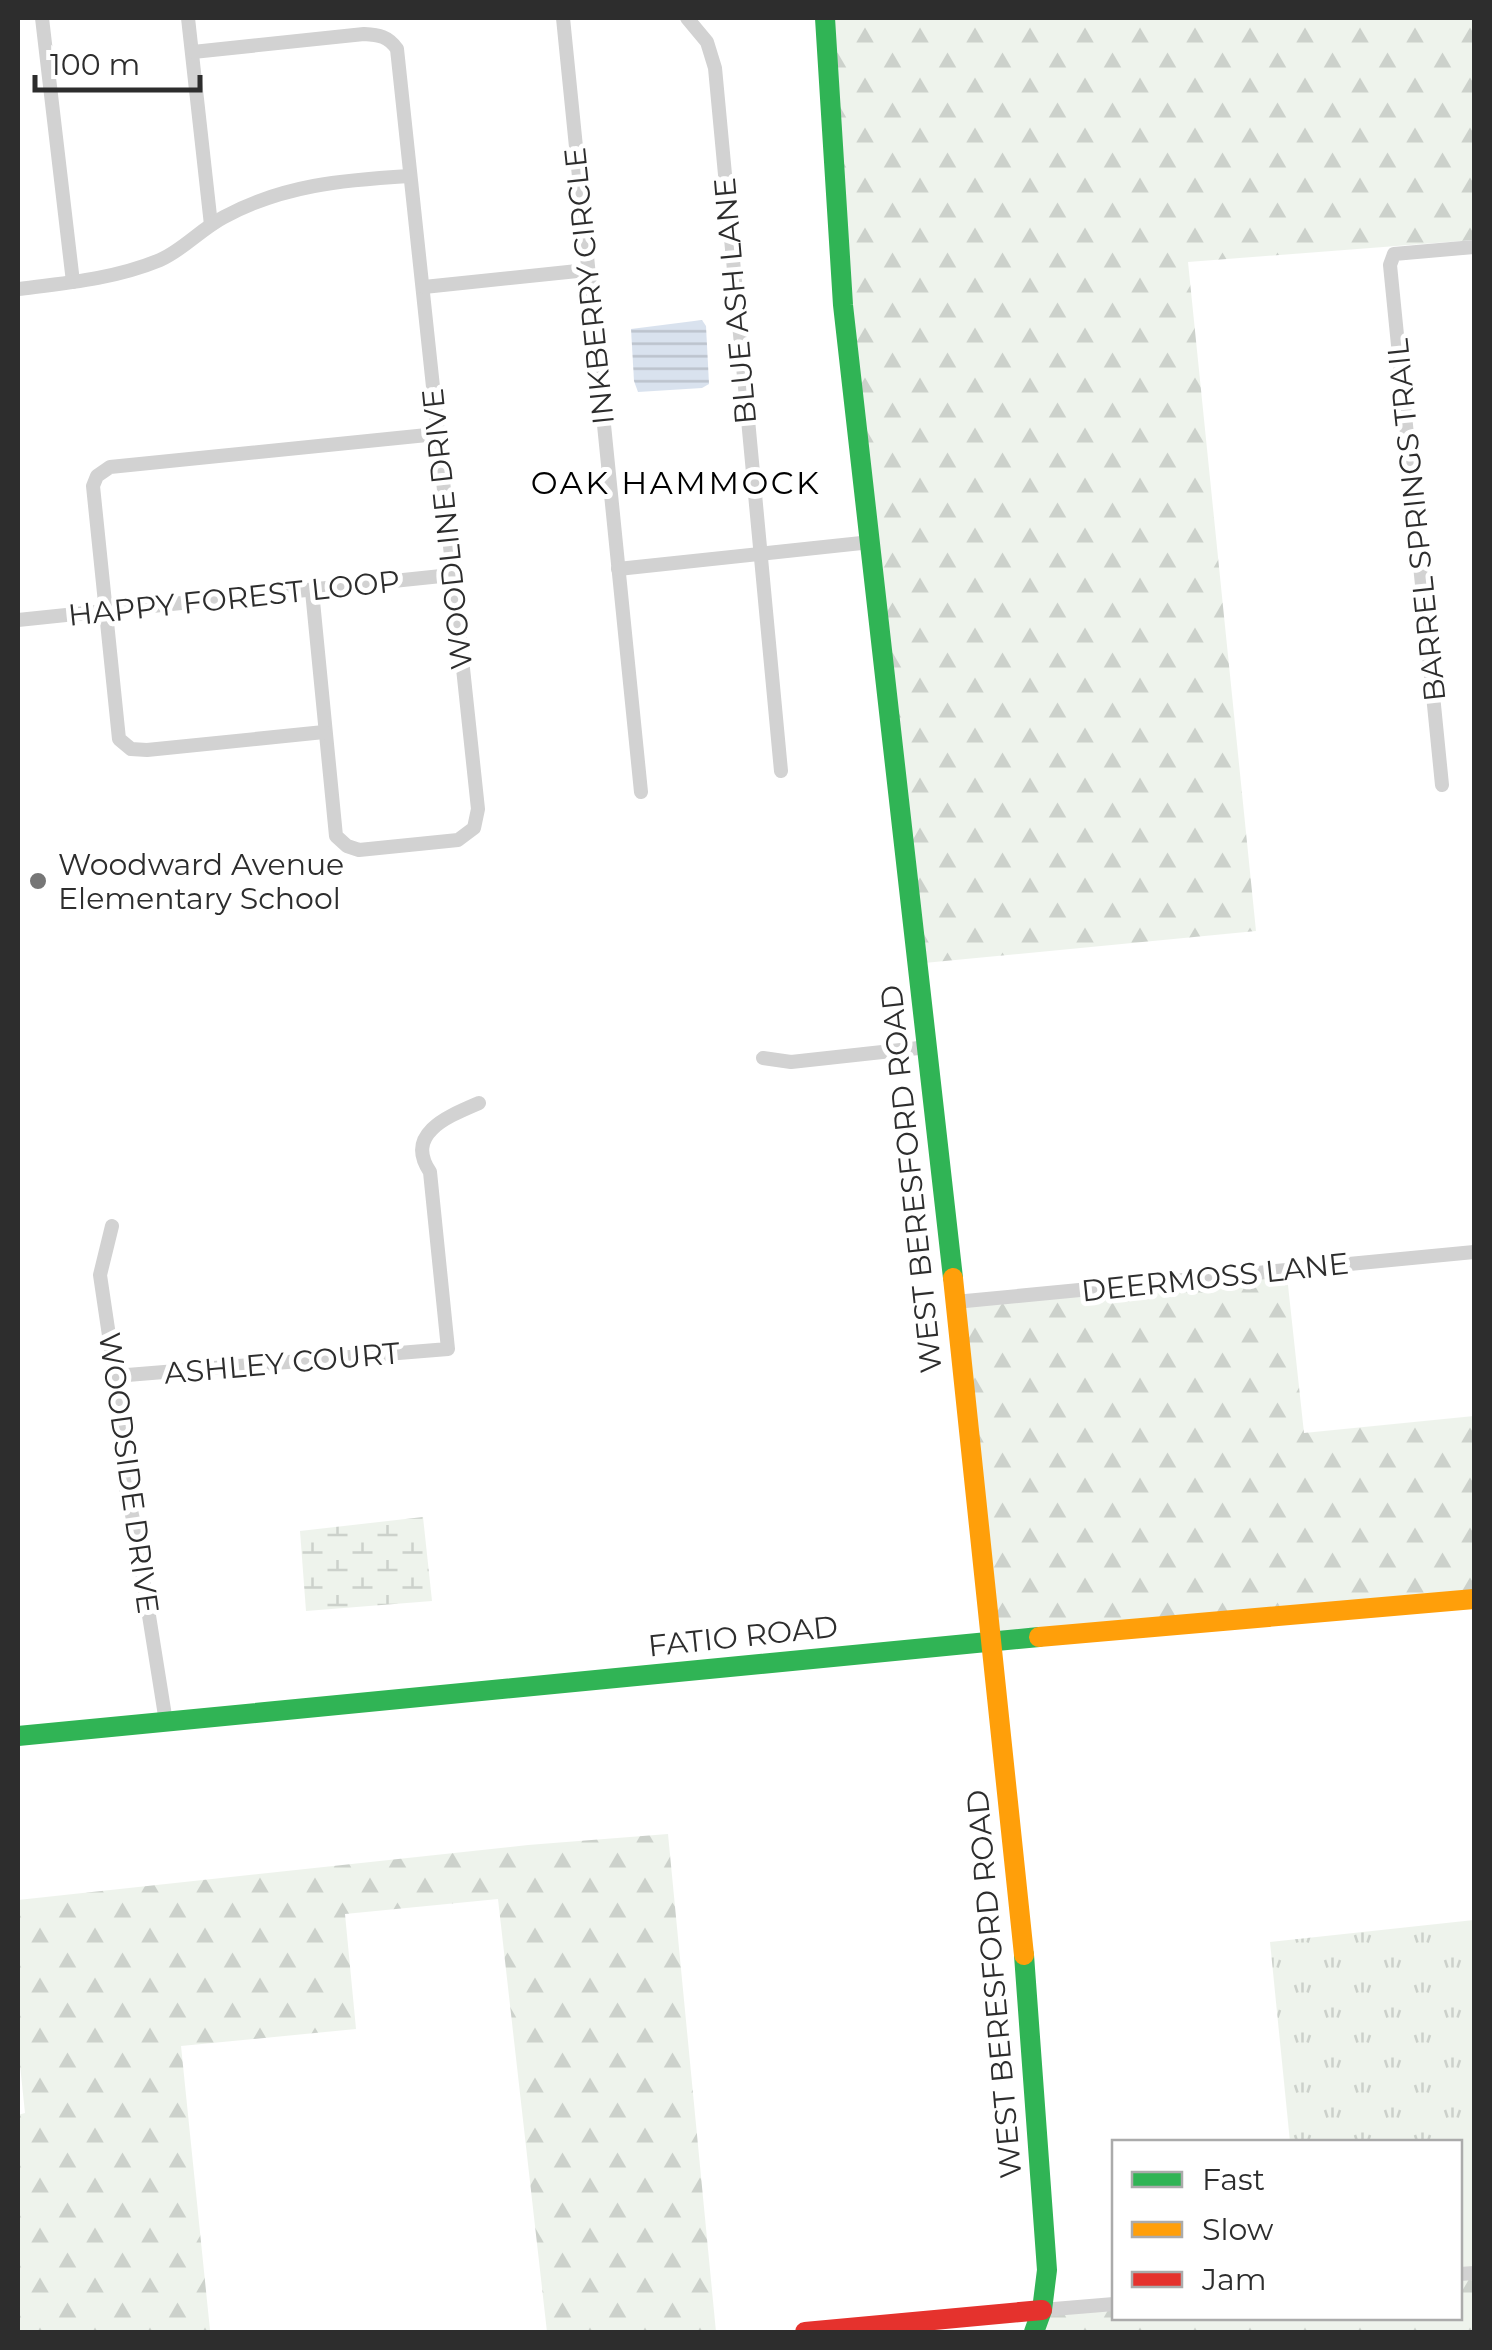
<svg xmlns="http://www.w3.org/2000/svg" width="1492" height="2350" font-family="Montserrat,sans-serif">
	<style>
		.grass { fill: url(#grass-tufts) }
		.forest { fill: url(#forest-firs) }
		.wetland { fill: url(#wetland-marsh) }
		.water { fill: url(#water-rules) }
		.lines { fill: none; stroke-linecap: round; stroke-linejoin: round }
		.street { stroke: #d2d2d2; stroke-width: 14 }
		.fast { stroke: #30b455; stroke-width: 20 }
		.slow { stroke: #ff9f0a; stroke-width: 20 }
		.jam { stroke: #e5322d; stroke-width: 20 }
		.poi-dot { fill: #767676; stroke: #fff; stroke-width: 4 }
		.labels { text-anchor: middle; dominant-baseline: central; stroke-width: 10; stroke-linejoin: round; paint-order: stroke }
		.street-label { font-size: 30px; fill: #2d2d2d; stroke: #fff }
		.poi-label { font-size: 30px; fill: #2d2d2d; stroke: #fff; text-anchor: start }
		.neighbourhood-label { font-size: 32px; letter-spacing: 2.5px; fill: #000; stroke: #fff }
	</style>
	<defs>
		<pattern id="grass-tufts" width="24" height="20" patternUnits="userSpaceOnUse" patternTransform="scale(2.5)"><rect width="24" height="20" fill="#eef3ec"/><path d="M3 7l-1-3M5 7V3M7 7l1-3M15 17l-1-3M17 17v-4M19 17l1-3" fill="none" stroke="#ccd1cb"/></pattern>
		<pattern id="forest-firs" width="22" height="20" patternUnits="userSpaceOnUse" patternTransform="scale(2.5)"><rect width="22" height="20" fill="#eef3ec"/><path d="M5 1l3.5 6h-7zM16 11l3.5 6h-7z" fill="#ccd1cb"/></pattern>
		<pattern id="wetland-marsh" width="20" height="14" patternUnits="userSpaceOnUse" patternTransform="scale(2.5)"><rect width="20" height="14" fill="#eef3ec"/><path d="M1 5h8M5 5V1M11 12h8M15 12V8" fill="none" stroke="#ccd1cb"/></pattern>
		<pattern id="water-rules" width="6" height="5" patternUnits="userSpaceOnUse" patternTransform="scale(2.5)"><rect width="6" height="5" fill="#d9e2ee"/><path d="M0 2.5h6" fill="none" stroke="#bbc2cc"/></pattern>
	</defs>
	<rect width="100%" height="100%" fill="#fff"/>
	<!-- grass -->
	<polygon class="grass" points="1474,1920 1474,2267 1460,2269 1460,2142 1290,2142 1270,1942"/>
	<!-- forest -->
	<g class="forest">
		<polygon points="832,18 1474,18 1474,240 1188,262 1256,931 924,963 849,304"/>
		<polygon points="1287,1276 1304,1433 1474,1416 1474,1593 998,1634 962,1307"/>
		<polygon points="668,1834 716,2332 547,2332 498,1899 345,1914 356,2029 181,2046 210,2330 206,2332 18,2332 18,2115 25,2113 18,2046 18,1900 528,1845"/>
		<polygon points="1474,2279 1474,2332 1041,2332 1048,2316 1114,2310 1114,2318 1460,2318 1460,2280"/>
	</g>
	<!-- wetland -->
	<polygon class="wetland" points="423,1517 432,1601 306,1611 300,1531"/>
	<!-- water -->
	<polygon class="water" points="702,320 706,326 709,384 702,388 638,392 634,381 631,329"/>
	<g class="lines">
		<!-- street -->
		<g class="street">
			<polyline points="42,18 73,282"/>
			<polyline points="188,18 211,225"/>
			<polyline points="563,18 641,792"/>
			<polyline points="687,18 707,42 715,68 781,771"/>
			<path d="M193,52L364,34C379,35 388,36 397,49L478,809L474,828L458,840L359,850L347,846L336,836L312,591"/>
			<polyline points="424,287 587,270"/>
			<path d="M18,289C66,283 114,279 160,260C183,250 201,229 224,217C283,185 343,180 409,176"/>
			<polyline points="618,569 871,542"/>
			<polyline points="18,620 451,575"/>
			<polyline points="324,732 147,750 131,749 119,739 93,486 97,476 110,467 437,434"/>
			<polyline points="1442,785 1390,265 1394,254 1474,247"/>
			<polyline points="763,1058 791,1062 928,1047"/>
			<polyline points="112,1226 100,1275 115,1376 122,1471 135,1528 166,1722"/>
			<polyline points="955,1302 1474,1252"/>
			<path d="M115,1376L448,1349L430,1172C404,1133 449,1116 479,1103"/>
			<polyline points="1460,2274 1474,2273"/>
			<polyline points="1042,2310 1114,2304"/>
		</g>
		<!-- fast -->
		<g class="fast">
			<polyline points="825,18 843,305 953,1278"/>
			<polyline points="18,1736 1039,1637"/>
			<polyline points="1024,1955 1047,2270 1042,2310 1034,2332"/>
		</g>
		<!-- slow -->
		<g class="slow">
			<polyline points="953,1278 1024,1955"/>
			<polyline points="1039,1637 1474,1599"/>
		</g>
		<!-- jam -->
		<polyline class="jam" points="805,2332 1042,2310"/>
	</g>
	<!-- markers -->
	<circle class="poi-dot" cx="38" cy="881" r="10"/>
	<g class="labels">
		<!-- street labels -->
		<g class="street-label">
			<text transform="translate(589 286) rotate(-96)">INKBERRY CIRCLE</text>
			<text transform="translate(735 301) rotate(-95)">BLUE ASH LANE</text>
			<text transform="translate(1416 520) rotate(-96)">BARREL SPRINGS TRAIL</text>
			<text transform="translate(447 529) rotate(-96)">WOODLINE DRIVE</text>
			<text transform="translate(234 598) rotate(-6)">HAPPY FOREST LOOP</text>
			<text transform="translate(911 1179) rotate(-96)">WEST BERESFORD ROAD</text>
			<text transform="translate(1215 1277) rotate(-6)">DEERMOSS LANE</text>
			<text transform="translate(282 1363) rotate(-5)">ASHLEY COURT</text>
			<text transform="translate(129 1473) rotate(82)">WOODSIDE DRIVE</text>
			<text transform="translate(743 1636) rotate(-6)">FATIO ROAD</text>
			<text transform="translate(994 1984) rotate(-95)">WEST BERESFORD ROAD</text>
		</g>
		<!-- poi labels -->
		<g class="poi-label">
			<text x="58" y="864">Woodward Avenue<tspan x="58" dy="34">Elementary School</tspan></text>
		</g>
		<!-- neighbourhood labels -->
		<g class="neighbourhood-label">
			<text x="676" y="482">OAK HAMMOCK</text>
		</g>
	</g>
	<!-- border -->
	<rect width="1492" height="2350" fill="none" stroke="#2d2d2d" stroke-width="40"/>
	<!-- legend -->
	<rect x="1112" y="2140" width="350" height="180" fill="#ffffff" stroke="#ababab" stroke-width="2.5"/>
	<rect x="1132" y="2172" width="50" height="15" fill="#30b455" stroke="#ababab" stroke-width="2.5"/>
	<text x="1202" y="2190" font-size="30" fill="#2d2d2d">Fast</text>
	<rect x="1132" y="2222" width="50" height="15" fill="#ff9f0a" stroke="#ababab" stroke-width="2.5"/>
	<text x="1202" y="2240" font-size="30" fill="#2d2d2d">Slow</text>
	<rect x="1132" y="2272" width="50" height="15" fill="#e5322d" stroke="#ababab" stroke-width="2.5"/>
	<text x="1202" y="2290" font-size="30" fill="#2d2d2d">Jam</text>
	<!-- scale -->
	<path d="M35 75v15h165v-15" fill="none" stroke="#2d2d2d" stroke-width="5"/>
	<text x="50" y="75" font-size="30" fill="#2d2d2d" stroke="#ffffff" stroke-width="8" paint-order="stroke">100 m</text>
</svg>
